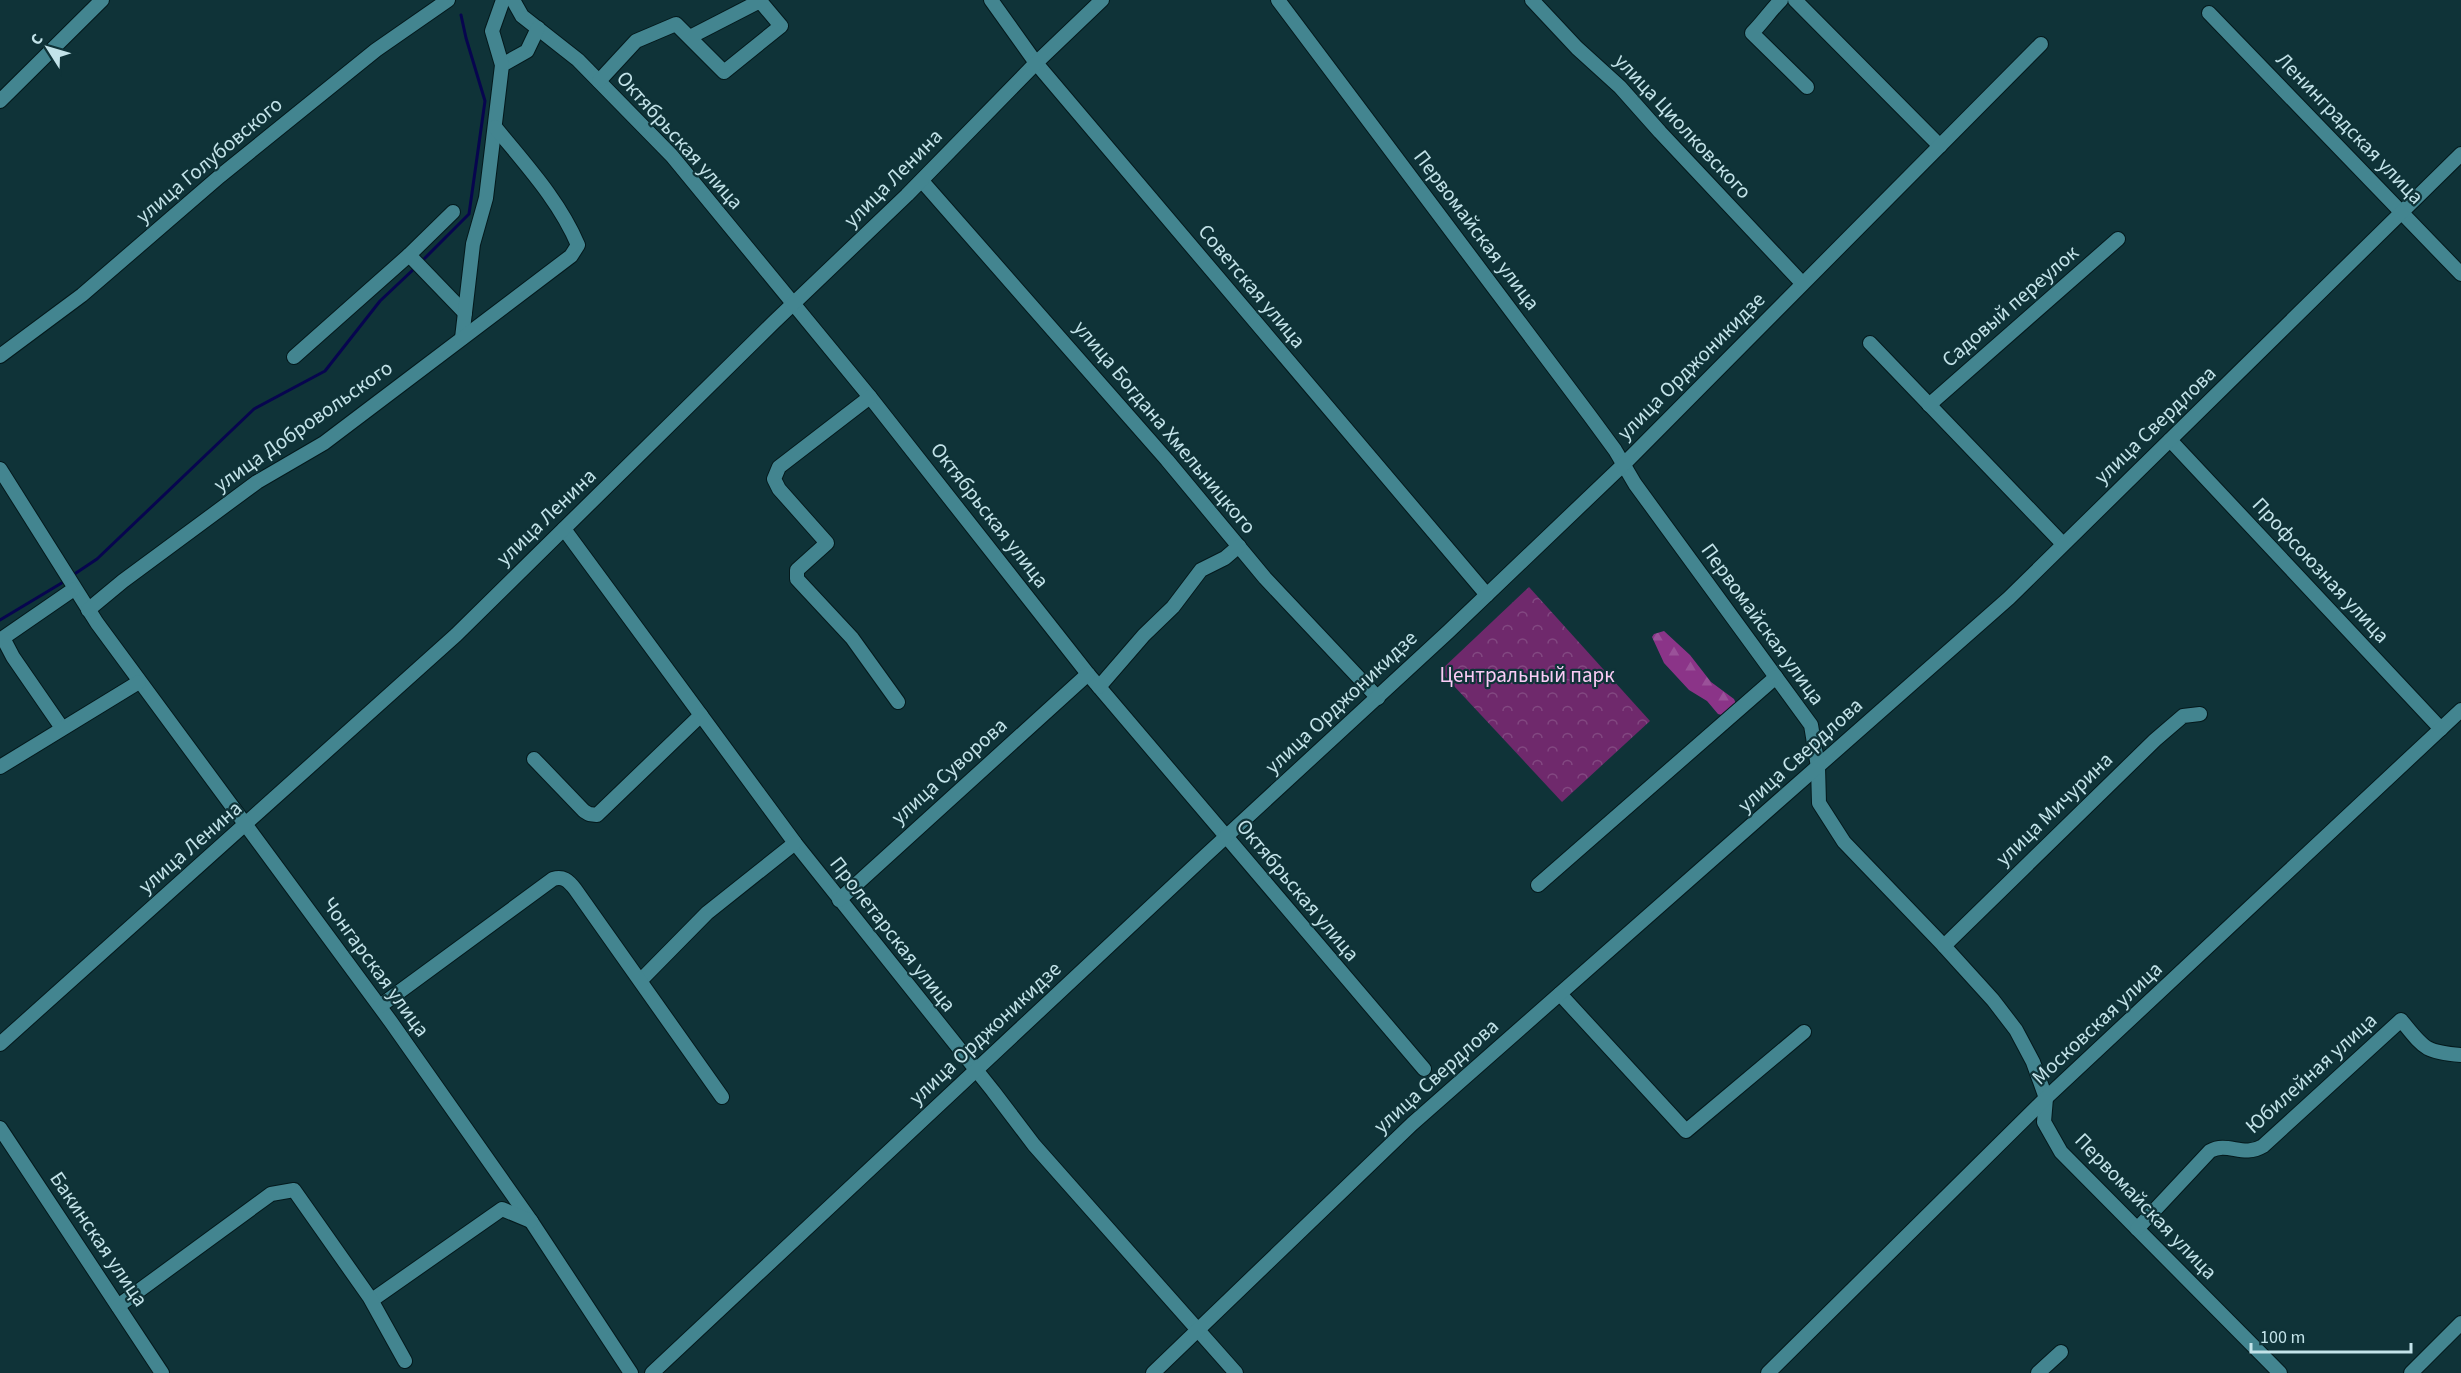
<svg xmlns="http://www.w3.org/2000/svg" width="2461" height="1373" font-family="'Source Sans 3',sans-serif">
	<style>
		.forest { fill: url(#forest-firs) }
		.park { fill: url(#park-crowns) }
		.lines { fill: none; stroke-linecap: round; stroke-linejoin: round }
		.stream { stroke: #07054f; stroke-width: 3 }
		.minor-casing { stroke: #04191c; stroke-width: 16 }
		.minor { stroke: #438590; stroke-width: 14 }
		.labels { text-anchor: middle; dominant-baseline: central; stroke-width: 4.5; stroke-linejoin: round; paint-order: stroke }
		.street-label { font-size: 21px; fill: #c3e3e9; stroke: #0f3338 }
		.park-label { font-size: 21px; fill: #faccf6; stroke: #0f3338 }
	</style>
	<defs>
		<pattern id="forest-firs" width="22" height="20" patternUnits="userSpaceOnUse" patternTransform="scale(1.5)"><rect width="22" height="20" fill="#8b3488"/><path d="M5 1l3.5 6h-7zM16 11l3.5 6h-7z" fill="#9a5199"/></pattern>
		<pattern id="park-crowns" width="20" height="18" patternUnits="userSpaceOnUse" patternTransform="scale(1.5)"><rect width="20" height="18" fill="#6f296c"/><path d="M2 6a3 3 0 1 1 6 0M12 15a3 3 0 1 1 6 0" fill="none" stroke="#824881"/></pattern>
	</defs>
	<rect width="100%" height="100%" fill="#0f3338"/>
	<!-- forest -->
	<polygon class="forest" points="1664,631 1690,655 1711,682 1734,699 1737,706 1725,716 1718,714 1707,701 1689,690 1664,663 1652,637 1654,634"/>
	<!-- park -->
	<polygon class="park" points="1529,587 1650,721 1562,802 1440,671"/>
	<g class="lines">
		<!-- stream -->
		<g class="stream">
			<polyline points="420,263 469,214 485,101 466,38 461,15"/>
			<polyline points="73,575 97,559 254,409 325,371 380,301 416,267"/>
			<polyline points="0,620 65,581"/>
		</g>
		<!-- minor casing -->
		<g class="minor-casing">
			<g id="minor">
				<polyline points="513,0 522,16 578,60 672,156 870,397 1088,674 1424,1069"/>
				<polyline points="991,0 1036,63 1487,595"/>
				<polyline points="1278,0 1590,416 1615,450 1635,484 1811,725 1818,767 1819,803 1844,842 1944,946 1993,1000 2016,1030 2033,1062 2046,1098 2044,1122 2061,1152 2280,1373"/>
				<polyline points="1532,0 1577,48 1620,87 1660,132 1802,283"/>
				<path d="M1781,0C1770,11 1763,22 1752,33L1807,87"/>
				<polyline points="1795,0 1940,146"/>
				<polyline points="2209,13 2461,274"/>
				<polyline points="502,65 527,51 538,28"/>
				<polyline points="599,81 636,41 676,24 724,72 781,26 760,1 690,37"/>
				<polyline points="0,101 102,0"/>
				<polyline points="922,181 1167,460 1265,578 1378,698"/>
				<polyline points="409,255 465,313"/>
				<polyline points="462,338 473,244 486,198 502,65 492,31 503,0"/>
				<polyline points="1870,343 2063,544"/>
				<polyline points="0,356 82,295 220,176 376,50 448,0"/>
				<polyline points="294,357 409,255 453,212"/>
				<polyline points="870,397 779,467 774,479 779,489 827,543 797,570 797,579 852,638 898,702"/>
				<polyline points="1929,405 2118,239"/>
				<polyline points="2170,440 2441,729"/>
				<polyline points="0,469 97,623 391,1022 531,1221 631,1373"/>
				<polyline points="564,529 795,843 993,1091 1034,1145 1236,1373"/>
				<path d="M88,610L123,581L257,482L324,443L571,256L578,245C559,200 525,164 495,127"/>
				<polyline points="1099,687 1144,635 1173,607 1201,570 1225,558 1239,546"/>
				<polyline points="62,728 13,657 3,638 74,589"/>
				<polyline points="534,759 584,811 589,814 597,815 701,715"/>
				<polyline points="0,767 139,682"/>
				<polyline points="1538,885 1776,677"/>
				<polyline points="839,900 1088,674"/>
				<polyline points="1944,946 2155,740 2183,716 2200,714"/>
				<polyline points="641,980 707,913 795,843"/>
				<polyline points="1560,994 1686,1131 1804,1032"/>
				<path d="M380,1006L553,879C563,876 568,880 575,889L722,1097"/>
				<polyline points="0,1044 456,635 773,323 907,195 1036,63 1102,0"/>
				<polyline points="0,1128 162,1373"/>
				<path d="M2137,1229L2210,1151C2228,1141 2243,1158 2263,1146L2401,1020C2424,1048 2424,1052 2461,1055"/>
				<polyline points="372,1300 502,1209 531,1221"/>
				<polyline points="118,1306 271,1194 294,1190 370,1298 405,1361"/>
				<polyline points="652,1373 1205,856 1448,632 1624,464 2041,44"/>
				<polyline points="1153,1373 1412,1124 2009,598 2461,154"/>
				<polyline points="1768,1373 2046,1098 2461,710"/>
				<polyline points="2038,1373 2061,1352"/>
				<polyline points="2411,1373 2461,1323"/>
			</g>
		</g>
		<!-- minor -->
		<use href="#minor" class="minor"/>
	</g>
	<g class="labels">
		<!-- street labels -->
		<g class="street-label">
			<text transform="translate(1683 126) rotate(47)">улица Циолковского</text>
			<text transform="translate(2350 128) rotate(46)">Ленинградская улица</text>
			<text transform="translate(680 140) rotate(48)">Октябрьская улица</text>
			<text transform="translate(209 160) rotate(-40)">улица Голубовского</text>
			<text transform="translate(893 178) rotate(-45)">улица Ленина</text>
			<text transform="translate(1477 230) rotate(53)">Первомайская улица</text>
			<text transform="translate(1252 286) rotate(50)">Советская улица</text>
			<text transform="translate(2010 306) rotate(-41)">Садовый переулок</text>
			<text transform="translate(1691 366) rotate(-45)">улица Орджоникидзе</text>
			<text transform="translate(2155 425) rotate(-44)">улица Свердлова</text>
			<text transform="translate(303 426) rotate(-35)">улица Добровольского</text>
			<text transform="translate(1165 427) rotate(50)">улица Богдана Хмельницкого</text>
			<text transform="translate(990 515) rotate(52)">Октябрьская улица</text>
			<text transform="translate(546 517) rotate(-44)">улица Ленина</text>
			<text transform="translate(2321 570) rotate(47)">Профсоюзная улица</text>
			<text transform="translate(1763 624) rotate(54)">Первомайская улица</text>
			<text transform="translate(1341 702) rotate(-43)">улица Орджоникидзе</text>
			<text transform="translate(1800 755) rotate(-42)">улица Свердлова</text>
			<text transform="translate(949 771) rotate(-42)">улица Суворова</text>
			<text transform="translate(2054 809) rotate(-44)">улица Мичурина</text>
			<text transform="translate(190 847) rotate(-41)">улица Ленина</text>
			<text transform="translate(1298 890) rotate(50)">Октябрьская улица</text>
			<text transform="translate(893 934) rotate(52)">Пролетарская улица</text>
			<text transform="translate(376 967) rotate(54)">Чонгарская улица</text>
			<text transform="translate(2097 1023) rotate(-43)">Московская улица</text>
			<text transform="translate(985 1033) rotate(-43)">улица Орджоникидзе</text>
			<text transform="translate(2311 1073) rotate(-42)">Юбилейная улица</text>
			<text transform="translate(1436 1076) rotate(-42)">улица Свердлова</text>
			<text transform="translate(2146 1206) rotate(46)">Первомайская улица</text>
			<text transform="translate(99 1239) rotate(56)">Бакинская улица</text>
		</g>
		<!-- park labels -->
		<g class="park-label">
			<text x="1527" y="675">Центральный парк</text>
		</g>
	</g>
	<!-- north arrow -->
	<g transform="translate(48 48) rotate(307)" stroke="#0f3338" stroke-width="4.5" paint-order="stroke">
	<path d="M0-4.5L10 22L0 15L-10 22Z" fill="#c3e3e9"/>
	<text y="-9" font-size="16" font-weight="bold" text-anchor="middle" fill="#c3e3e9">С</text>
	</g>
	<!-- scale -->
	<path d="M2251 1343v9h160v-9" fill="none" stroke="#c3e3e9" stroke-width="3"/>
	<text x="2260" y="1343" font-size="18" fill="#c3e3e9" stroke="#0f3338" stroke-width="4.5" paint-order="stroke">100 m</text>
</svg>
